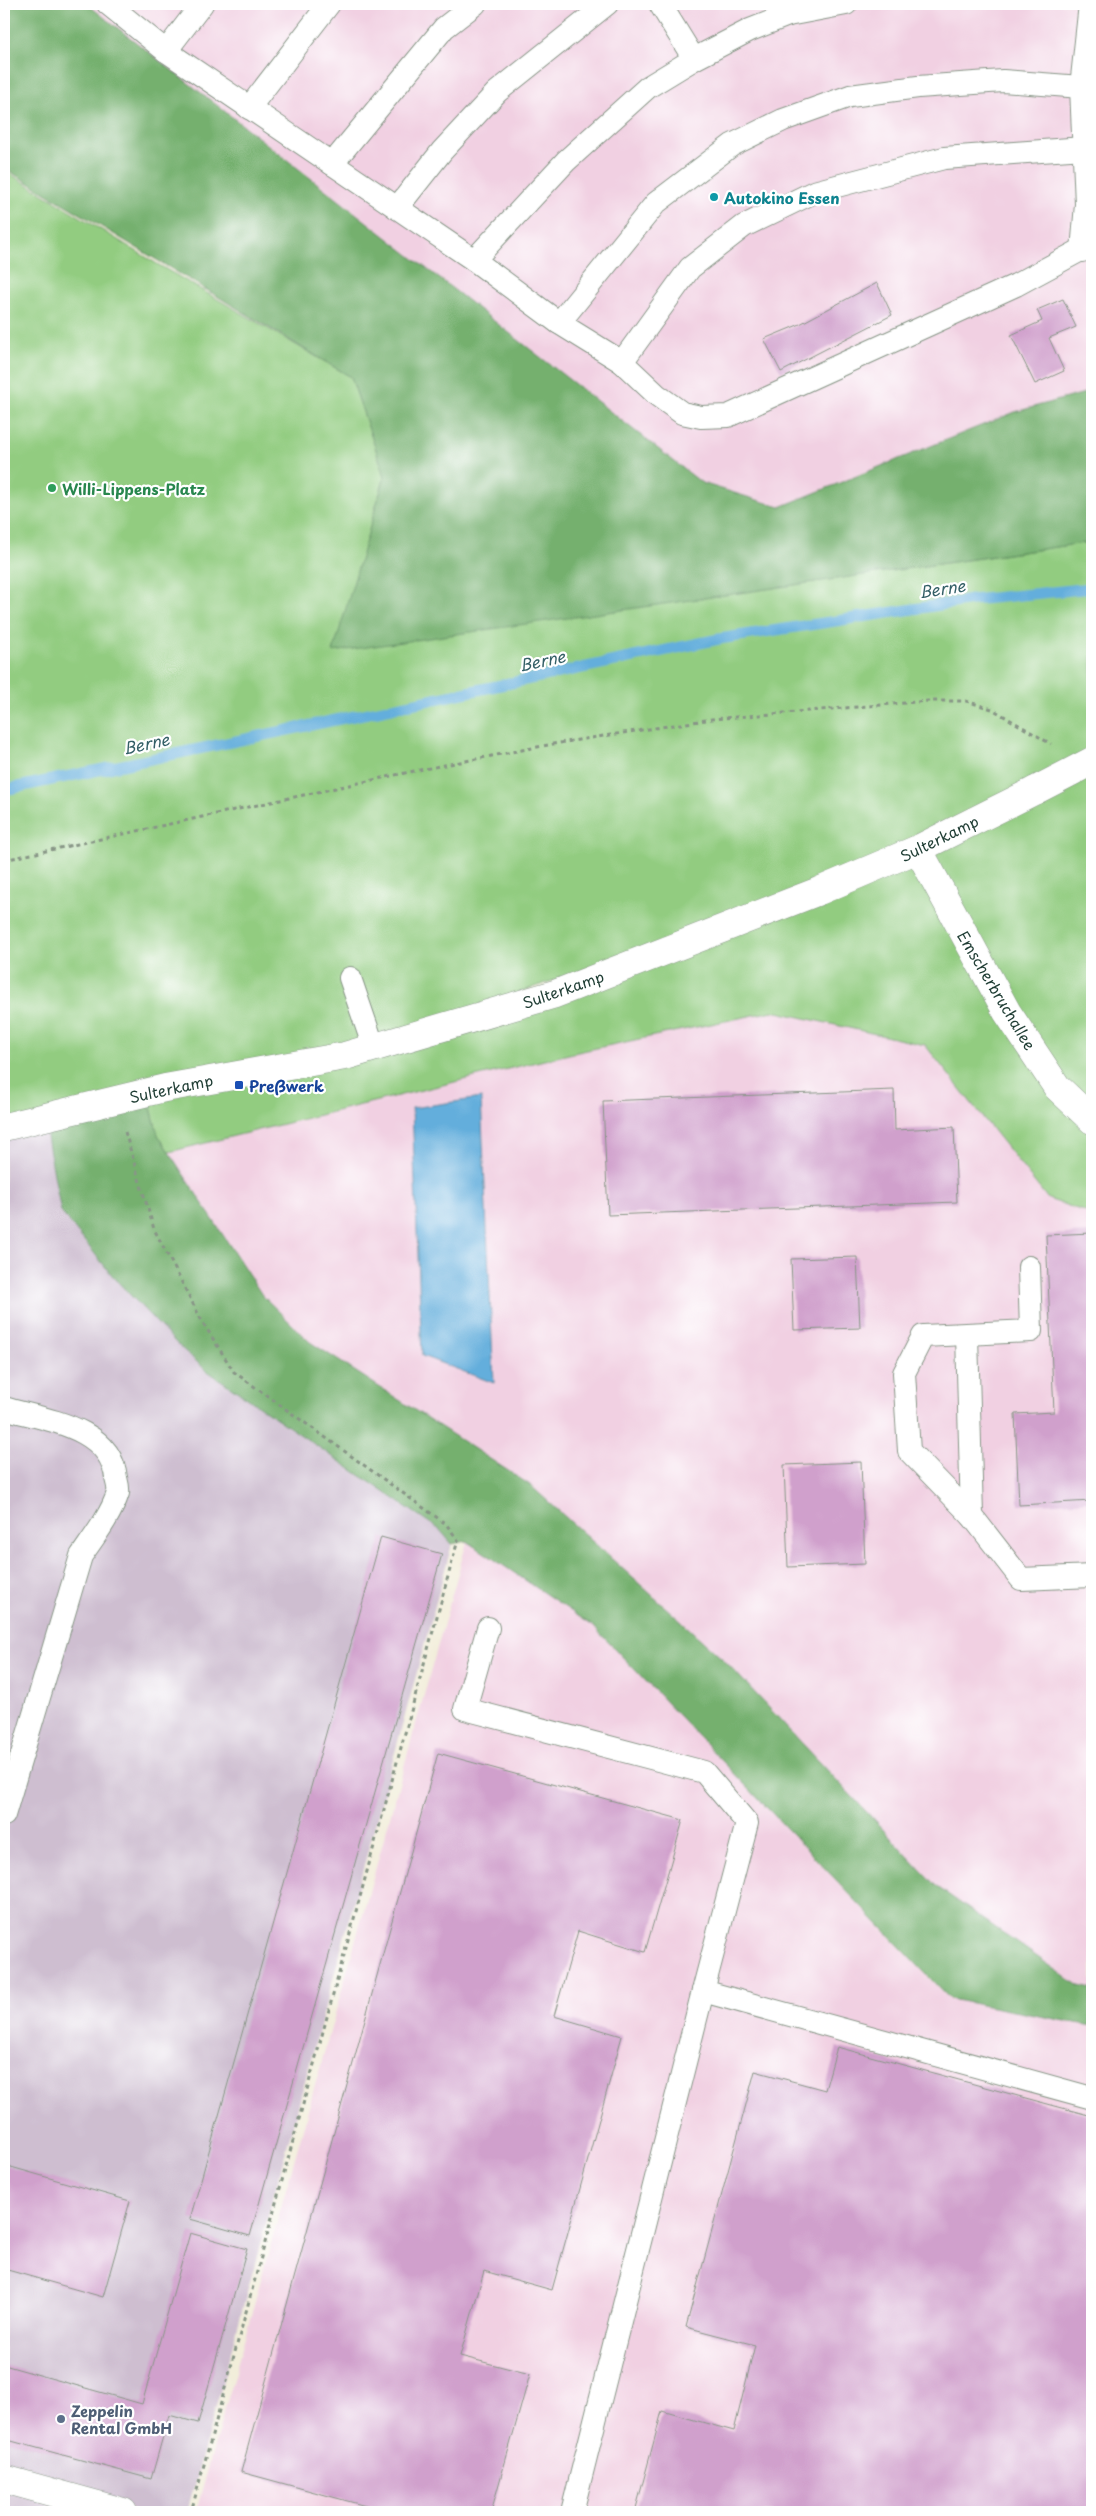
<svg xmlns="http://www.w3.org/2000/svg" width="1096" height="2516" font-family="'Playpen Sans',sans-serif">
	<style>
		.built { fill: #f1d0e2 }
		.industrial { fill: #cebed0 }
		.green { fill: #92cc80; stroke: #58845a }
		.forest { fill: #75b06e; stroke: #4a7651 }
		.water { fill: #63aedc; stroke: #417688 }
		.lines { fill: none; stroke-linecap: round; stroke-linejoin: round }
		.stream { stroke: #63aedc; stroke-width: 11 }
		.building { fill: #d0a0cc }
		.service-casing { stroke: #889687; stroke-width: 24 }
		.minor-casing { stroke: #889687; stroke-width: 29 }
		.tertiary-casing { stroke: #889687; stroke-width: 29 }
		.path { stroke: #889687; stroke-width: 3; stroke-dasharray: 4 4; stroke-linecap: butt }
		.service { stroke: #fff; stroke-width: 22 }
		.minor { stroke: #fff; stroke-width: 28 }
		.tertiary { stroke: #fff; stroke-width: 28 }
		.tertiary-bridge-casing { stroke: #889687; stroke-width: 29; stroke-linecap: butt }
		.tertiary-bridge { stroke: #fff; stroke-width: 28 }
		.culture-dot { fill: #0f9aa8; stroke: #fff; stroke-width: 2 }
		.leisure-dot { fill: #2e9e5b; stroke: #fff; stroke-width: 2 }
		.transit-dot { fill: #1a4fb4; stroke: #fff; stroke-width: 2 }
		.service-dot { fill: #5c6f8a; stroke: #fff; stroke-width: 2 }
		.labels { text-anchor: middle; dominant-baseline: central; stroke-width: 4.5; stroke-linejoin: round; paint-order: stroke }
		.culture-label { font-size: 15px; font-weight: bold; fill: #0d838f; stroke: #fff; text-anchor: start }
		.leisure-label { font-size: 15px; font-weight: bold; fill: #27864d; stroke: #fff; text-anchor: start }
		.street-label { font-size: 15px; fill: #1f3d34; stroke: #fff }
		.transit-label { font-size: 15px; font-weight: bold; fill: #164399; stroke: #fff; text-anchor: start }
		.service-label { font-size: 15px; font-weight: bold; fill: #4e5e75; stroke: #fff; text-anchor: start }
		.water-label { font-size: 16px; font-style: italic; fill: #335f66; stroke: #fff }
	</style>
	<rect width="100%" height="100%" fill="#fff"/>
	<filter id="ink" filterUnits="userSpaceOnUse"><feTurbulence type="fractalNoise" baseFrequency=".02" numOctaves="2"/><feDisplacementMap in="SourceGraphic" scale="10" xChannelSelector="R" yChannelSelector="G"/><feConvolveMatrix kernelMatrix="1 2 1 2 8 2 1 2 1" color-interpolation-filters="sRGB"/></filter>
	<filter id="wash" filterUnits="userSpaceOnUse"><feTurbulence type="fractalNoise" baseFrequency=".0096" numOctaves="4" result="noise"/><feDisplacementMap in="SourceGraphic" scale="20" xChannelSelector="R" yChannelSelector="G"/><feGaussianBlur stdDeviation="1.12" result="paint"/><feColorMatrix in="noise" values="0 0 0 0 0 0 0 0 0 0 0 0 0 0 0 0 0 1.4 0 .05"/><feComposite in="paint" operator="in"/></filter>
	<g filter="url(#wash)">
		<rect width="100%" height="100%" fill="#f2eeda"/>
		<!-- built -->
		<g class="built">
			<polygon points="88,4 1092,4 1092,391 1015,412 780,507 702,483"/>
			<polygon points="773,1011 925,1044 1048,1199 1092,1214 1092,1989 1079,1986 936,1886 726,1662 530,1485 310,1342 262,1295 169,1152 573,1053"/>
			<polygon points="467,1541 593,1626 949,1999 1092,2026 1092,2512 196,2512"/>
		</g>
		<!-- industrial -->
		<g class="industrial">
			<polygon points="44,1121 178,1345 207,1370 440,1530 452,1544 187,2512 139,2512 4,2473 4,1130"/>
			<polygon points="4,2482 110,2512 4,2512"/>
		</g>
		<!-- green -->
		<g class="green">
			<polygon points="4,170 159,265 351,377 385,476 334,651 1084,543 1092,546 1092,755 816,890 370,1044 4,1124"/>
			<polygon points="1092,769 1092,1107 1062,1080 929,852"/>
			<polygon points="916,856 1092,1128 1092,1214 1048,1199 925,1045 773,1011 573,1053 169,1152 158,1135 148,1096 342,1060"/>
		</g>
		<!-- forest -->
		<g class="forest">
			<polygon points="4,4 87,4 702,483 780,507 1015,412 1092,391 1092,546 1084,543 333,652 385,476 351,377 4,168"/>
			<polygon points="148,1096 158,1135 262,1295 310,1342 530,1485 726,1662 936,1886 1079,1986 1092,1989 1092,2026 950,1999 593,1626 467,1541 452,1544 440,1530 206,1370 178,1345 116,1280 61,1212 44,1121"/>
		</g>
		<!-- water -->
		<polygon class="water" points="481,1098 494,1383 422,1356 412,1108"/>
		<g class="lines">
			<!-- stream -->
			<polyline class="stream" points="4,790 719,639 972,600 1092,588"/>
		</g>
		<g id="blocks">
			<!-- building -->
			<g class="building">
				<polygon points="877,283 892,315 781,372 764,339 798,325"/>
				<polygon points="1063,299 1076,327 1049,338 1064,371 1035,384 1011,335 1042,321 1037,310"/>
				<polygon points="894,1090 895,1130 954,1127 957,1202 608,1215 603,1101"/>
				<polygon points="1092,1233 1092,1501 1019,1505 1015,1414 1054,1412 1046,1235"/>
				<polygon points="857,1257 860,1328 794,1330 791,1259"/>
				<polygon points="861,1462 865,1564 788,1567 784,1465"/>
				<polygon points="381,1537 442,1554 250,2236 190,2219"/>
				<polygon points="438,1753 683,1820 645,1952 578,1931 554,2016 622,2036 552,2290 484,2271 460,2356 530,2374 491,2512 388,2512 241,2472"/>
				<polygon points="837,2047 1092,2116 1092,2341 1090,2349 1092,2350 1092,2512 635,2512 662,2411 734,2431 755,2345 686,2327 755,2071 825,2090"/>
				<polygon points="4,2165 130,2201 103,2297 4,2269"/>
				<polygon points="190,2233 247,2249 198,2423 169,2415 151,2479 4,2439 4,2365 142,2404"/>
			</g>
		</g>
	</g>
	<g filter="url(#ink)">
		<use href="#blocks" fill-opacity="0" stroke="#889687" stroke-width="1"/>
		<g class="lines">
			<!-- service casing -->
			<g class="service-casing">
				<g id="service">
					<polyline points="108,4 166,51 474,260 559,323 622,362 657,395 682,413 701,417 728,416 1016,285 1092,244"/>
					<polyline points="788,15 846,4"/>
					<polyline points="166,51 202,4"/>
					<polyline points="694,59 750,30 788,15 785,4"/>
					<polyline points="249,108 329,4"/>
					<polyline points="332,164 444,28 475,4"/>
					<polyline points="397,208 442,151 497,92 607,4"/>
					<polyline points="1082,251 1086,204 1081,87 1090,4"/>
					<polyline points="474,260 566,161 648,87 694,59 660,4"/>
					<polyline points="559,323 656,203 732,145 783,120 850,96 918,87 1003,81 1081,87"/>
					<polyline points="622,362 690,268 744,226 814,192 944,158 1084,148"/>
					<polyline points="350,978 374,1048"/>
					<polyline points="1029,1267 1031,1331 923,1336 904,1373 909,1451 972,1516 1021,1579 1092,1576"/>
					<polyline points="967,1335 972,1516"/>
					<path d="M4,1408C44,1420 111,1426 116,1478C117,1482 119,1488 118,1493C111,1515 94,1537 81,1556L4,1815"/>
					<polyline points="488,1628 465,1709 704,1772 747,1823 703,1991"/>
					<polyline points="572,2512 703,1991 1092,2098"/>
				</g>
			</g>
			<!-- minor casing -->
			<g class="minor-casing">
				<g id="minor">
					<polyline points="918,849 1007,1012 1057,1087 1092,1120"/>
					<polyline points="4,2479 123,2512"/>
				</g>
			</g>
			<!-- tertiary casing -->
			<g class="tertiary-casing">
				<polyline id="tertiary" points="4,1127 165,1088 345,1056 555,994 819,891 918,849 1036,790"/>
			</g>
			<!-- path -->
			<g class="path">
				<polyline points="4,860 414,771 553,744 712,719 928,701 966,701 992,709 1051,744"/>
				<polyline points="125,1132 154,1229 203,1323 234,1372 446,1524 458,1540 191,2512"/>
			</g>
			<!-- service -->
			<use href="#service" class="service"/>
			<!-- minor -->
			<use href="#minor" class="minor"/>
			<!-- tertiary -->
			<use href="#tertiary" class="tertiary"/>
			<!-- tertiary-bridge casing -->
			<g class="tertiary-bridge-casing">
				<polyline id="tertiary-bridge" points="1036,790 1092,761"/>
			</g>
			<!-- tertiary-bridge -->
			<use href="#tertiary-bridge" class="tertiary-bridge"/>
		</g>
	</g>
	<!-- markers -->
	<circle class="culture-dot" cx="714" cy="197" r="5"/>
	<circle class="leisure-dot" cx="52" cy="488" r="5"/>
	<rect class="transit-dot" x="234" y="1080" width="10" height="10" rx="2.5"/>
	<circle class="service-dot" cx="61" cy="2419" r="5"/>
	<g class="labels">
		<!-- culture labels -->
		<g class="culture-label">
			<text x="724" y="197">Autokino Essen</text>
		</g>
		<!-- leisure labels -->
		<g class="leisure-label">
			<text x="62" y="488">Willi-Lippens-Platz</text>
		</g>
		<!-- street labels -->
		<g class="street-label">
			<text transform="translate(939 838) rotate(-26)">Sulterkamp</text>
			<text transform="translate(563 989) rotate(-19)">Sulterkamp</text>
			<text transform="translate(997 990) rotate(59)">Emscherbruchallee</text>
			<text transform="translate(171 1088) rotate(-12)">Sulterkamp</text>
		</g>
		<!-- transit labels -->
		<g class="transit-label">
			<text x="249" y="1085">Preßwerk</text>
		</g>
		<!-- service labels -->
		<g class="service-label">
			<text x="71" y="2410">Zeppelin<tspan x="71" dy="17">Rental GmbH</tspan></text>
		</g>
		<!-- water labels -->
		<g class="water-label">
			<text transform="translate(942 588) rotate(-9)">Berne</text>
			<text transform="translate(542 660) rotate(-12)">Berne</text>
			<text transform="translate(146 743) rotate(-12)">Berne</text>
		</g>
	</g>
	<!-- margin -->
	<rect width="1096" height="2516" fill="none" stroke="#fff" stroke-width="20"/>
</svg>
